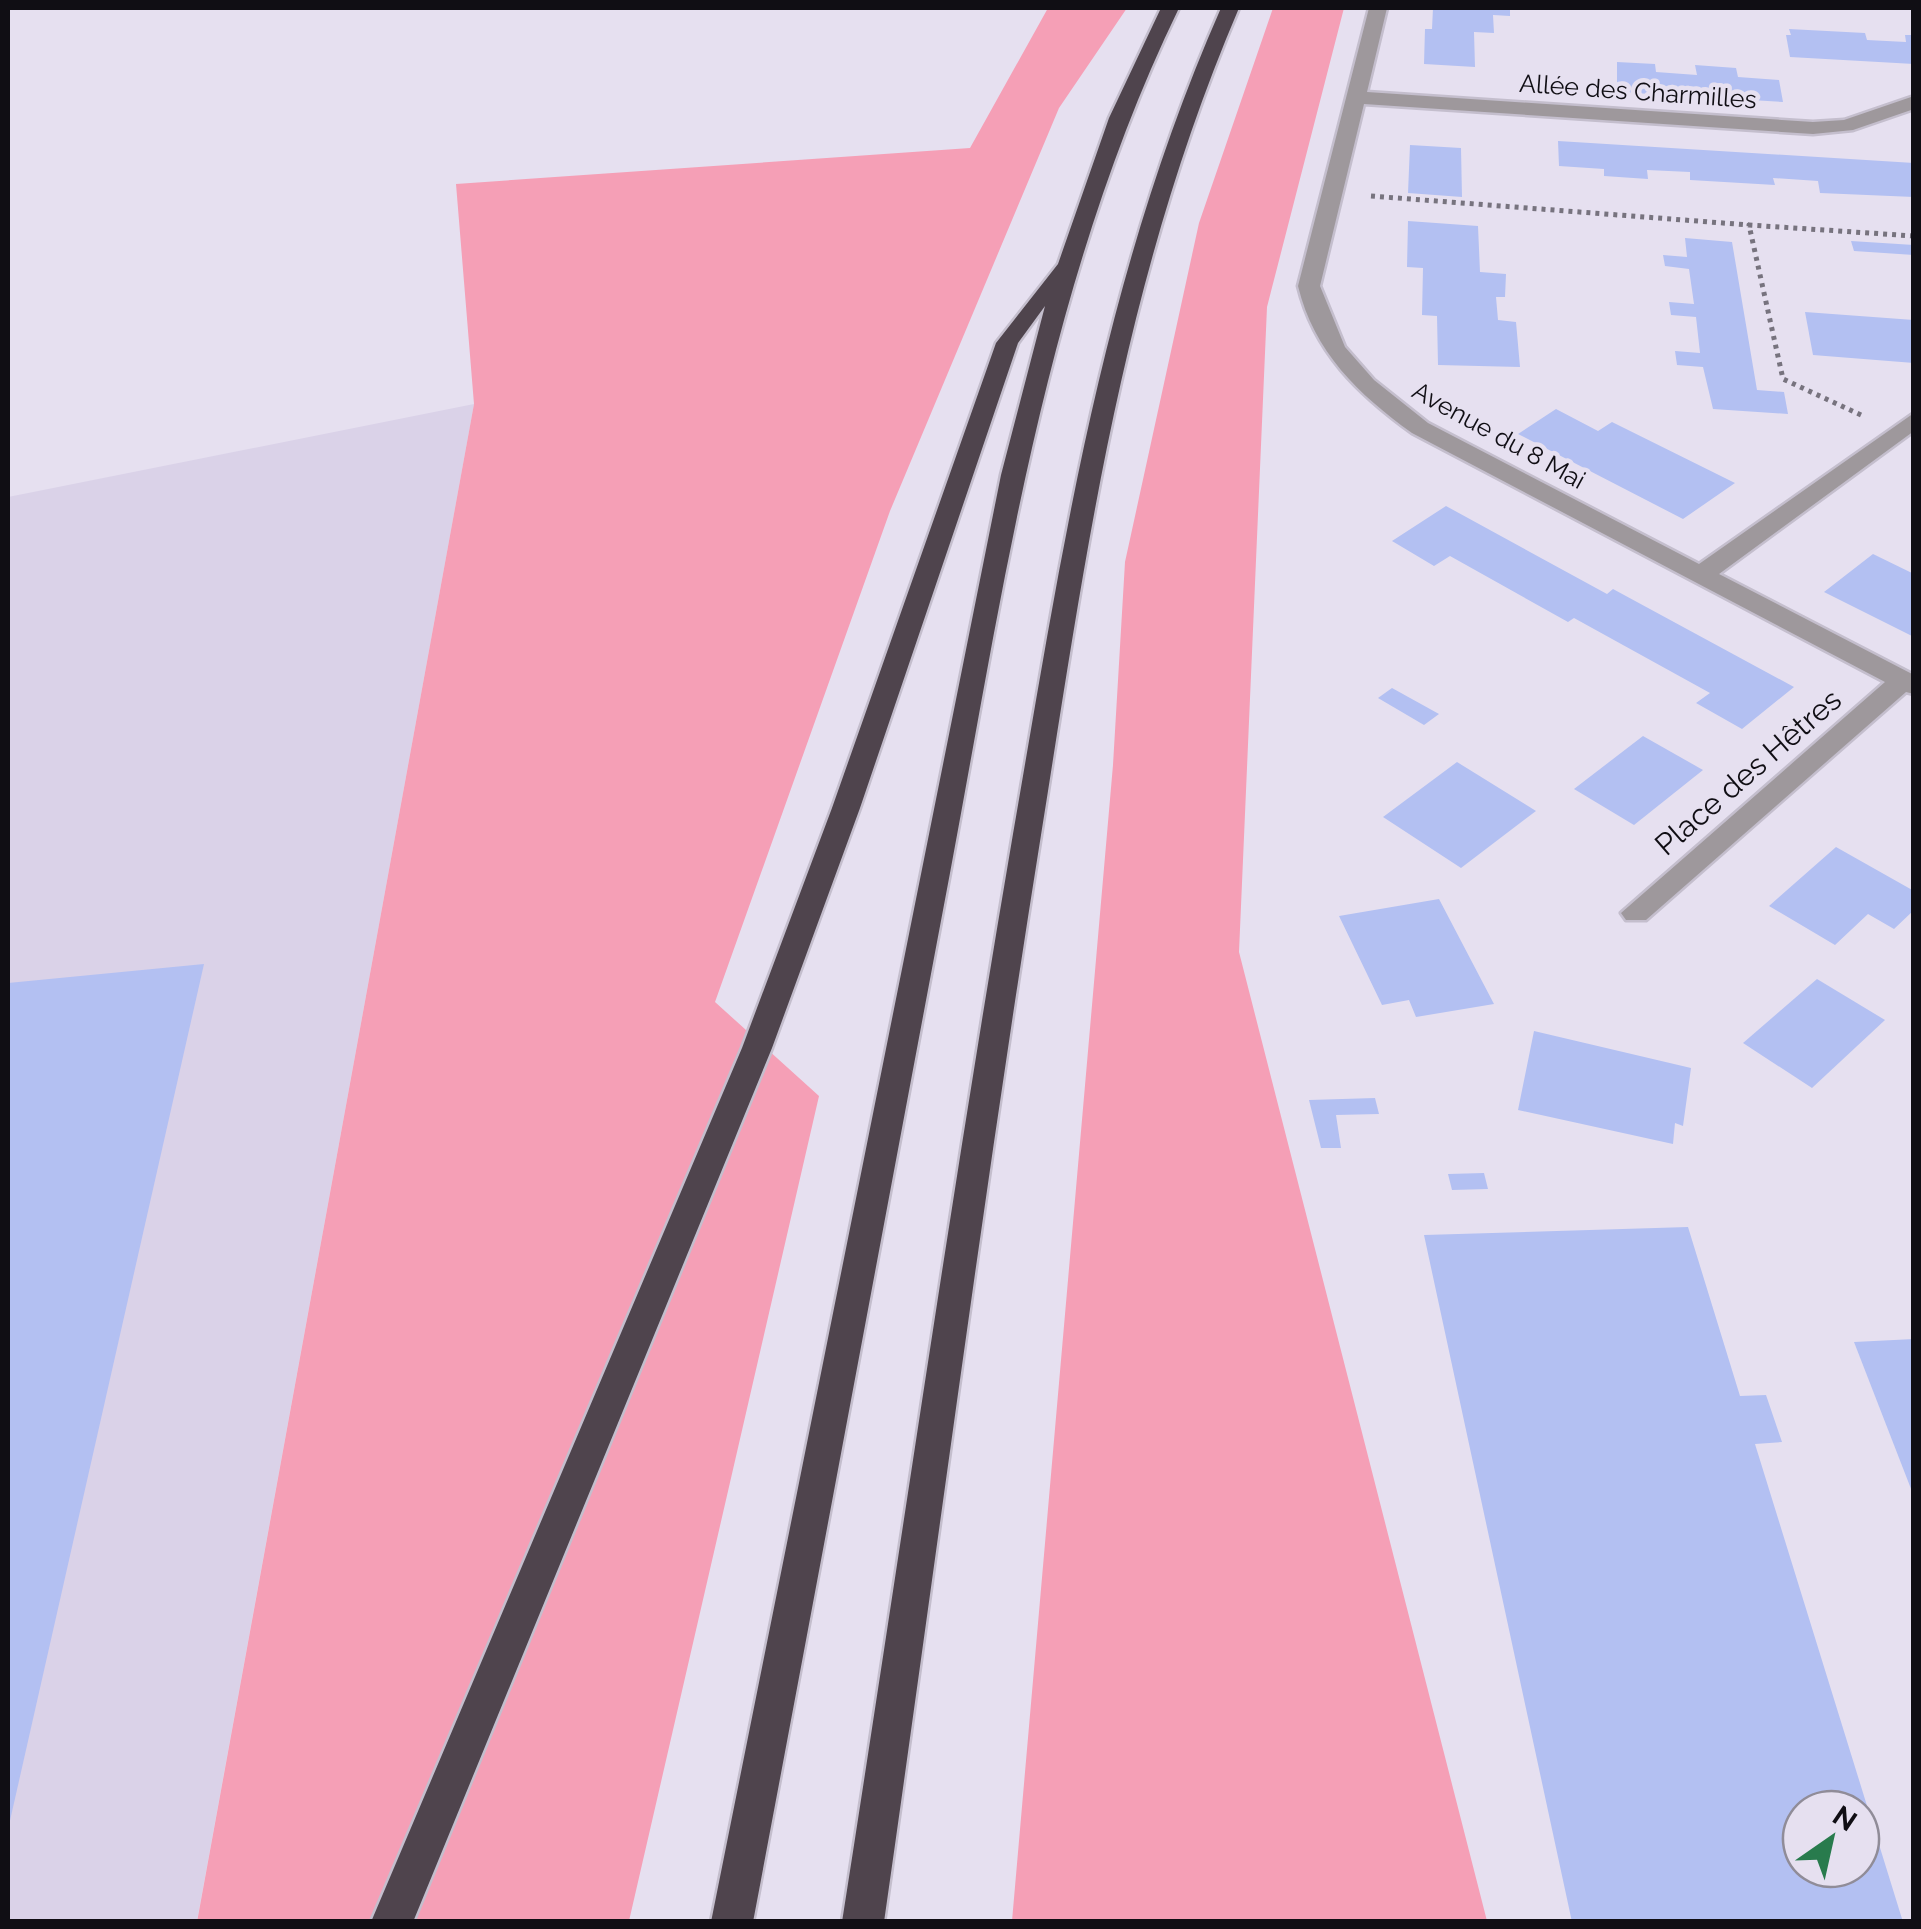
<svg xmlns="http://www.w3.org/2000/svg" width="1921" height="1929" font-family="Raleway,sans-serif">
	<style>
		.built { fill: #dad2e8 }
		.green { fill: #f59fb6 }
		.building { fill: #b3c0f2; fill-rule: evenodd }
		.lines { fill: none; stroke-linecap: round; stroke-linejoin: round }
		.street-casing { stroke: #c4becd; stroke-width: 5 }
		.highway-casing { stroke: #c4becd; stroke-width: 5 }
		.path { stroke: #77737e; stroke-width: 5; stroke-dasharray: 4 5; stroke-linecap: butt }
		.street { fill: #9e989c; fill-rule: evenodd }
		.highway { fill: #4f444d; fill-rule: evenodd }
		.labels { text-anchor: middle; dominant-baseline: central; stroke-width: 9; stroke-linejoin: round; paint-order: stroke }
		.far-street-label { font-size: 25px; fill: #100e14; stroke: #e6e0f0 }
		.street-label { font-size: 30px; fill: #100e14; stroke: #e6e0f0 }
	</style>
	<rect width="100%" height="100%" fill="#e6e0f0"/>
	<!-- built -->
	<polygon class="built" points="474,404 197,1921 8,1922 8,497"/>
	<!-- green -->
	<g class="green">
		<polygon points="1048,8 1127,8 1059,108 890,511 715,1002 819,1096 629,1921 197,1922 474,404 456,184 970,148"/>
		<polygon points="1273,8 1344,8 1267,307 1239,952 1487,1921 1012,1921 1113,765 1125,562 1199,223"/>
	</g>
	<!-- building -->
	<g class="building">
		<polygon points="1433,8 1510,8 1510,16 1493,15 1494,33 1474,32 1475,67 1424,64 1425,29 1432,29"/>
		<polygon points="1789,29 1865,33 1867,40 1906,42 1905,35 1914,35 1914,64 1790,57 1786,35 1791,35"/>
		<polygon points="1617,62 1655,64 1656,72 1697,75 1695,65 1736,68 1738,77 1779,80 1783,102 1617,92"/>
		<polygon points="1558,141 1914,163 1914,197 1820,193 1818,181 1773,178 1775,185 1690,180 1690,172 1647,170 1648,179 1604,176 1604,169 1559,166"/>
		<polygon points="1410,145 1461,148 1462,197 1408,193"/>
		<polygon points="1408,221 1478,226 1480,272 1506,274 1505,297 1496,297 1498,320 1516,322 1520,367 1438,365 1437,316 1422,315 1423,268 1407,267"/>
		<polygon points="1685,238 1732,242 1757,390 1784,392 1788,414 1713,409 1703,367 1677,365 1675,351 1700,353 1696,317 1671,315 1669,302 1694,304 1689,269 1665,266 1663,255 1687,257"/>
		<polygon points="1851,241 1914,245 1914,255 1854,251"/>
		<polygon points="1805,312 1914,320 1914,363 1813,355"/>
		<polygon points="1556,409 1598,431 1612,422 1735,483 1683,519 1518,434"/>
		<polygon points="1446,506 1607,594 1613,589 1794,687 1742,729 1696,703 1710,693 1574,618 1568,622 1450,556 1434,566 1392,541"/>
		<polygon points="1873,554 1914,574 1914,637 1824,592"/>
		<polygon points="1392,688 1439,714 1424,725 1378,698"/>
		<polygon points="1643,736 1703,770 1634,825 1574,789"/>
		<polygon points="1457,762 1536,811 1461,868 1383,817"/>
		<polygon points="1836,847 1914,891 1914,910 1894,929 1868,914 1835,945 1769,906"/>
		<polygon points="1439,899 1494,1004 1416,1017 1409,1000 1382,1005 1339,916"/>
		<polygon points="204,964 9,1825 8,1825 8,983"/>
		<polygon points="1817,979 1885,1020 1812,1088 1743,1043"/>
		<polygon points="1534,1031 1691,1068 1683,1126 1675,1123 1673,1144 1518,1110"/>
		<polygon points="1375,1098 1379,1114 1336,1115 1341,1148 1321,1148 1309,1100"/>
		<polygon points="1484,1173 1488,1189 1452,1190 1448,1174"/>
		<path d="M1688,1227L1740,1396L1766,1395L1782,1442L1755,1444L1903,1922H1572L1424,1235ZM1801,1809H1861V1869H1801Z"/>
		<polygon points="1914,1339 1914,1494 1913,1494 1854,1342"/>
	</g>
	<g class="lines">
		<!-- street casing -->
		<g class="street-casing">
			<path id="street" d="M1369,8H1387L1367,92L1813,122L1844,120L1914,96V109L1853,130L1813,134L1364,104L1320,286L1345,347L1374,380L1428,423L1699,564L1914,413V431L1719,574L1914,675V694L1906,692L1646,920H1626L1621,913L1885,682L1412,433C1358,394 1314,352 1298,286Z"/>
		</g>
		<!-- highway casing -->
		<g class="highway-casing">
			<g id="highway">
				<path d="M1161,8H1179C1047,280 1005,579 950,873C884,1223 819,1572 753,1922H711L1001,475L1045,306L1018,343L860,808L772,1048L413,1922H371L742,1048L832,808L996,343L1058,264L1109,118Z"/>
				<path d="M1221,8H1239C1123,279 1087,547 1041,835C983,1196 936,1559 884,1922H842C899,1559 951,1196 1013,834C1063,546 1102,278 1221,8Z"/>
			</g>
		</g>
		<!-- path -->
		<g class="path">
			<polyline points="1371,196 1749,225"/>
			<polyline points="1861,415 1783,379 1749,225 1914,236"/>
		</g>
		<!-- street -->
		<use href="#street" class="street"/>
		<!-- highway -->
		<use href="#highway" class="highway"/>
	</g>
	<g class="labels">
		<!-- far-street labels -->
		<g class="far-street-label">
			<text transform="translate(1638 91) rotate(4)">Allée des Charmilles</text>
			<text transform="translate(1499 435) rotate(29)">Avenue du 8 Mai</text>
		</g>
		<!-- street labels -->
		<g class="street-label">
			<text transform="translate(1748 772) rotate(-41)">Place des Hêtres</text>
		</g>
	</g>
	<!-- border -->
	<rect width="1921" height="1929" fill="none" stroke="#100e14" stroke-width="20"/>
	<!-- north arrow -->
	<g transform="translate(1831 1839) rotate(34)"><circle r="48" fill="#e6e0f0" stroke="#908c98" stroke-width="2.5"/>
	<path d="M0-8L18 38L0 25L-18 38Z" fill="#287b4d"/>
	<text y="-15" font-size="28" font-weight="bold" text-anchor="middle" fill="#100e14">N</text>
	</g>
</svg>
